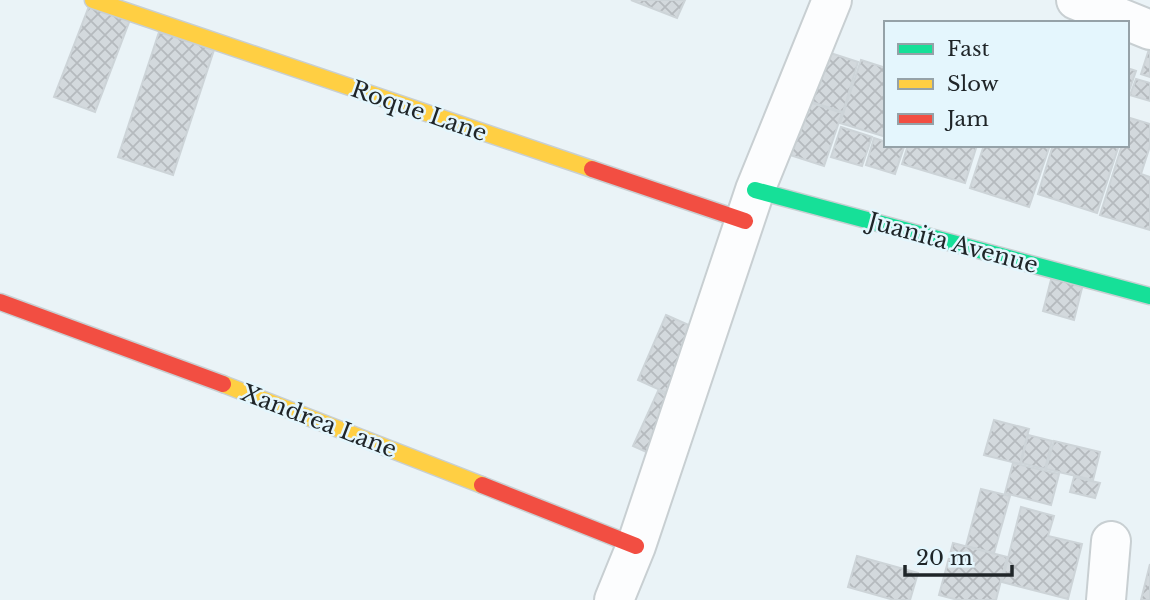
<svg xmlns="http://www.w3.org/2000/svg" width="1150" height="600" font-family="'Libre Baskerville',serif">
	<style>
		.building { fill: url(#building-cross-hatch); stroke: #cdd4d8; stroke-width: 2 }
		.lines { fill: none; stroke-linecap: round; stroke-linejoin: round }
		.street-casing { stroke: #c8cfd2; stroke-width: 42 }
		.fast-casing { stroke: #c8cfd2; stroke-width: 19 }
		.slow-casing { stroke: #c8cfd2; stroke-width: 19 }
		.jam-casing { stroke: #c8cfd2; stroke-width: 19 }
		.street { stroke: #fcfdfe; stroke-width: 38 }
		.fast { stroke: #16e098; stroke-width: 16 }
		.slow { stroke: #ffcf43; stroke-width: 16 }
		.jam { stroke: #f24e42; stroke-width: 16 }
		.labels { text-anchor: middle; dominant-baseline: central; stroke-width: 5; stroke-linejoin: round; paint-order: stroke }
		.street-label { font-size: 23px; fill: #1f2528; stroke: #e4f6fd }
	</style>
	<defs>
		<pattern id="building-cross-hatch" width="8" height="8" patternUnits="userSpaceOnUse" patternTransform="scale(1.75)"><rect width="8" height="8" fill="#d3d9dd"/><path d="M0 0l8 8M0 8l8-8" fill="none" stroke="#b5babe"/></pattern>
	</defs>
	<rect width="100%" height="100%" fill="#eaf3f7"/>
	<!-- building -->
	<g class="building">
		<polygon points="631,0 685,0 677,18"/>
		<polygon points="91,1 131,17 95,112 54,97"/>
		<polygon points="159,32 214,50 173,175 118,157"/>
		<polygon points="1150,46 1150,77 1141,74"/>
		<polygon points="815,48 858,62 843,112 799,98"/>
		<polygon points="861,60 886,68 886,137 840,123"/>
		<polygon points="1127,68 1136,71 1127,97"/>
		<polygon points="1136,79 1150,83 1150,101 1130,95"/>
		<polygon points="797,98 842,113 824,166 778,151"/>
		<polygon points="1130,118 1150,124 1150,146 1141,174 1150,177 1150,230 1100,215 1122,145 1127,145 1127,128"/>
		<polygon points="841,127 872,137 862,166 831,157"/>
		<polygon points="874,138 886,142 886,145 897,145 904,147 895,174 866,165"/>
		<polygon points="908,145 977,145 965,183 902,164"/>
		<polygon points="984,145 1050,145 1029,207 970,188"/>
		<polygon points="1053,145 1119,145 1097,213 1038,194"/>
		<polygon points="1053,272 1084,280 1074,320 1043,311"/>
		<polygon points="666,315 700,330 671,395 638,380"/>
		<polygon points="658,391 678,400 653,455 633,446"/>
		<polygon points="994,420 1029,429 1020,464 984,455"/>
		<polygon points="1028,435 1052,441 1045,469 1021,463"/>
		<polygon points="1054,441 1100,452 1093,480 1046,469"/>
		<polygon points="1013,463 1059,474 1051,505 1005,493"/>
		<polygon points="1074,477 1100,483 1095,498 1070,492"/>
		<polygon points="981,489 1010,496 994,553 966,546"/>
		<polygon points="1021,507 1054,516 1048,536 1082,544 1068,599 1002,582"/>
		<polygon points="953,543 1007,557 996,600 958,600 939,595"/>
		<polygon points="857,556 918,573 910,600 894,600 848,587"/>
		<polygon points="1150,564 1150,600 1141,600"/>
	</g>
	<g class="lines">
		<!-- street casing -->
		<g class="street-casing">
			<g id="street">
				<polyline points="1076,0 1150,30"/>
				<polyline points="614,600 636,546 755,190 832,0"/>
				<polyline points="1106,600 1111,541"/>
			</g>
		</g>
		<!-- fast casing -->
		<g class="fast-casing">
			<polyline id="fast" points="755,190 1150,296"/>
		</g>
		<!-- slow casing -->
		<g class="slow-casing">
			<g id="slow">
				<polyline points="93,0 592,169"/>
				<polyline points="223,384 482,485"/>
			</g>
		</g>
		<!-- jam casing -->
		<g class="jam-casing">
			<g id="jam">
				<polyline points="592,169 745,221"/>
				<polyline points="0,302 223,384"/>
				<polyline points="482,485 636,546"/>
			</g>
		</g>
		<!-- street -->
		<use href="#street" class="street"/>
		<!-- fast -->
		<use href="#fast" class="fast"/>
		<!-- slow -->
		<use href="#slow" class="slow"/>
		<!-- jam -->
		<use href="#jam" class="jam"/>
	</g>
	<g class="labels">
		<!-- street labels -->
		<g class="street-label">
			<text transform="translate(419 111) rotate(19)">Roque Lane</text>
			<text transform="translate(953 243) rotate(15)">Juanita Avenue</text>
			<text transform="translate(319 421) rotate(21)">Xandrea Lane</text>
		</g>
	</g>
	<!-- legend -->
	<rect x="884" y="21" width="245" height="126" fill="#e4f6fd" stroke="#95a2a8" stroke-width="2"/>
	<rect x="898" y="44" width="35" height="10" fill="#16e098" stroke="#95a2a8" stroke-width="2"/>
	<text x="947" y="56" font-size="21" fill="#1f2528">Fast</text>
	<rect x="898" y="79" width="35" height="10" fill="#ffcf43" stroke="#95a2a8" stroke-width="2"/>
	<text x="947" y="91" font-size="21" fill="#1f2528">Slow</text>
	<rect x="898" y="114" width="35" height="10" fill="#f24e42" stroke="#95a2a8" stroke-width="2"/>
	<text x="947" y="126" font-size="21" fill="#1f2528">Jam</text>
	<!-- scale -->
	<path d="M905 565v10h107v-10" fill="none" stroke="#1f2528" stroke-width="3.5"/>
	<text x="916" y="565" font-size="21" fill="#1f2528" stroke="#e4f6fd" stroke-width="5" paint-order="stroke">20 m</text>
</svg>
